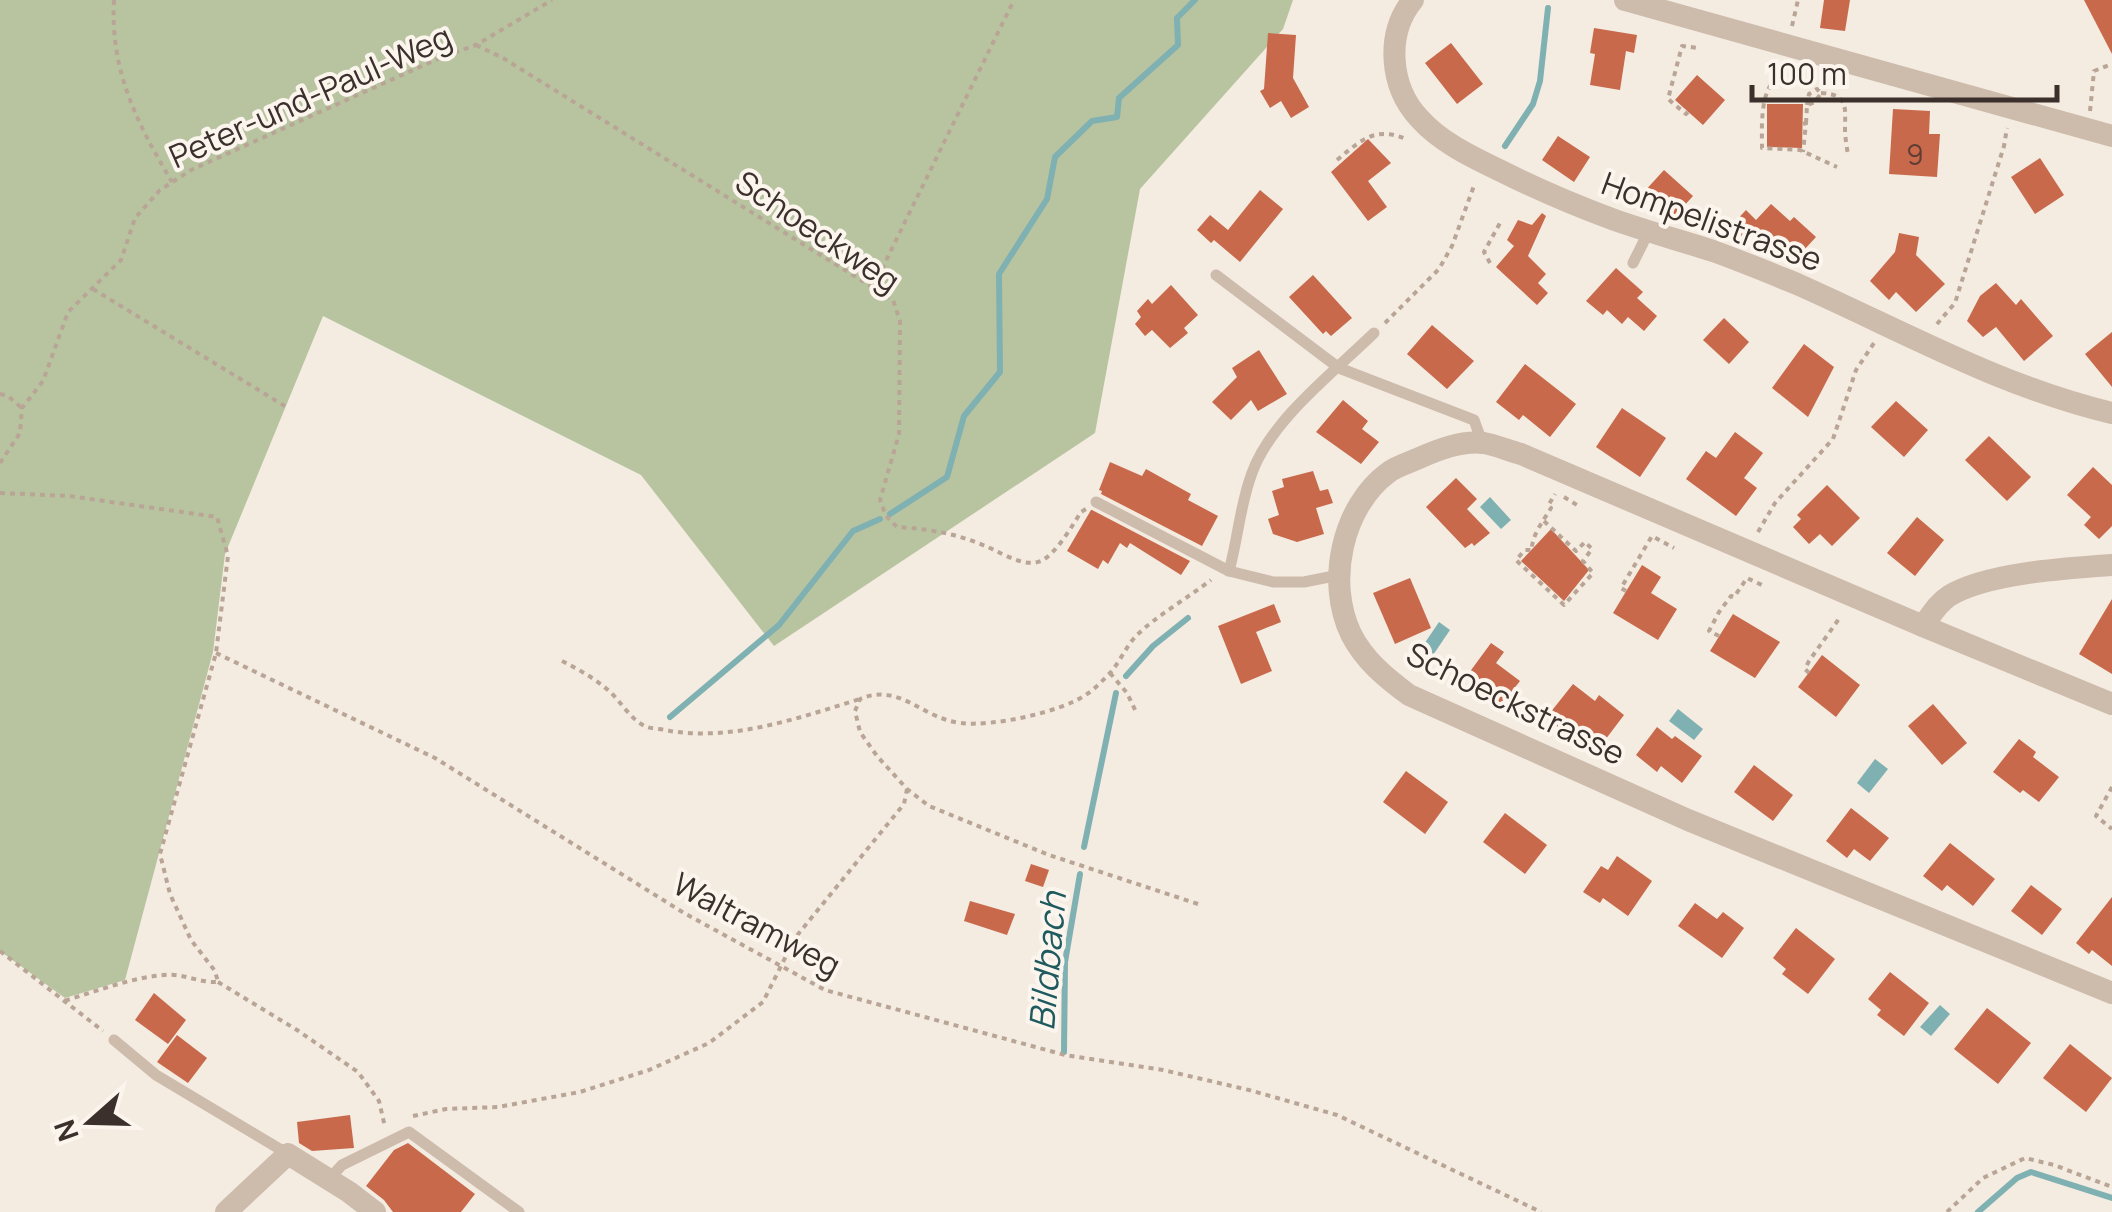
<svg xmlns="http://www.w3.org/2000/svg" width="2112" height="1212" font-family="Manrope,sans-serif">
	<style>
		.green { fill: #b8c4a0 }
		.water { fill: #7fb0b2 }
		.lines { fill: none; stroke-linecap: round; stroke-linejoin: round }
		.stream { stroke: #7fb0b2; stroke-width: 6 }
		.building { fill: #c8694b }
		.path { stroke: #b9a596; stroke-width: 4; stroke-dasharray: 5 5; stroke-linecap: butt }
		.service { stroke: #cdbbac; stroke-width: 11 }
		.minor { stroke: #cdbbac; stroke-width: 22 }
		.labels { text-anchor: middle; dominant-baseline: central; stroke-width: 8; stroke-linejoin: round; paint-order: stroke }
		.number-label { font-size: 28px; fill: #5e3e33 }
		.street-label { font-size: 32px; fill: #3b302b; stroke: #fbf5ee }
		.water-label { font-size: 35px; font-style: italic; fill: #1f5a5e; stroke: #fbf5ee }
	</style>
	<rect width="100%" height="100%" fill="#f4ebe1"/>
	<!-- green -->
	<polygon class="green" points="0,0 1293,0 1283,29 1140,189 1095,433 774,646 641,475 323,316 225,554 213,652 125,980 65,998 0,951"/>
	<!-- water -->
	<g class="water">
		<polygon points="1490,497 1511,520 1501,529 1480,507"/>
		<polygon points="1439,622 1450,630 1431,658 1420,650"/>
		<polygon points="1678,709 1703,729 1694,740 1669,721"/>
		<polygon points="1875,759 1888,769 1869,793 1857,783"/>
		<polygon points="1940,1005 1950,1014 1931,1036 1920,1027"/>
	</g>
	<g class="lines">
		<!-- stream -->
		<g class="stream">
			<polyline points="1505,146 1533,104 1540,81 1548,8"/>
			<polyline points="890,514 947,477 964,416 1000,372 999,274 1047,199 1055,157 1092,121 1117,117 1119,98 1178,45 1177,18 1195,0"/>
			<polyline points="1126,676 1153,646 1188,618"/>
			<polyline points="670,717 779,625 853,531 880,519"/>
			<polyline points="1084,847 1116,693"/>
			<polyline points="1064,1052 1065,962 1080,874"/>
			<polyline points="1978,1212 2017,1178 2031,1172 2112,1198"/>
		</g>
	</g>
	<!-- building -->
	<g class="building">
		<polygon points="1824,0 1850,0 1845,31 1820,28"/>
		<polygon points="2084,0 2112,0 2112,54"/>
		<polygon points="1594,28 1637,35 1634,53 1626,51 1620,90 1590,85 1595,54 1590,53"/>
		<polygon points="1268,33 1296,35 1293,78 1309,107 1291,118 1281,101 1270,108 1260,91 1264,89"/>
		<polygon points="1451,43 1483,84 1457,104 1425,63"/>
		<polygon points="1697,75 1725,100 1703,125 1675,100"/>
		<polygon points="1767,104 1803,104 1802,148 1767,147"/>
		<polygon points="1893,109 1930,111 1929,134 1940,134 1937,177 1889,174"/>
		<polygon points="1558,136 1590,157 1574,182 1542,160"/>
		<polygon points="1368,139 1391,163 1368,181 1387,207 1368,221 1331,172"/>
		<polygon points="2040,158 2064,195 2035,214 2011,177"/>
		<polygon points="1664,170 1693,196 1672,219 1643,193"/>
		<polygon points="1260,190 1283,209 1240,262 1214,240 1211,243 1197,230 1210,215 1228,230"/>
		<polygon points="1771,204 1790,221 1794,217 1816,237 1791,264 1756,231 1747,241 1731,226 1746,210 1756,220"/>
		<polygon points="1542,213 1546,216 1528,256 1546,274 1538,283 1548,293 1537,305 1496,267 1514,246 1507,240 1518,220 1532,225"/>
		<polygon points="1899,233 1919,237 1916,255 1945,284 1916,312 1896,292 1889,300 1870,281 1895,252"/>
		<polygon points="1616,268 1643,292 1637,298 1657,316 1644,331 1628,317 1622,324 1607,310 1603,315 1586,301"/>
		<polygon points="1313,275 1352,318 1331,336 1326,331 1323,334 1289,297"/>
		<polygon points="1996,283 2016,305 2021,299 2053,336 2024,361 1996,327 1983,337 1967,321 1980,296"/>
		<polygon points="1171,285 1198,315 1184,328 1188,333 1170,348 1152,330 1145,336 1135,324 1141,317 1137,311 1148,299 1152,304"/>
		<polygon points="1724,318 1749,342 1729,364 1703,340"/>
		<polygon points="1432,325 1474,361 1447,389 1407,354"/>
		<polygon points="2112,332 2112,387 2085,354"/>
		<polygon points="1804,344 1834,367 1808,417 1772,388"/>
		<polygon points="1259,350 1287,394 1258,411 1251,400 1231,420 1212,402 1237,377 1232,368"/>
		<polygon points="1525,364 1576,404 1550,437 1523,415 1519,420 1496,402"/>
		<polygon points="1343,400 1368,421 1362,429 1379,442 1361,464 1316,432"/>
		<polygon points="1896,401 1928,430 1904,457 1871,427"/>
		<polygon points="1622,408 1666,438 1640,477 1596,447"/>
		<polygon points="1735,432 1763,453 1744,478 1757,488 1736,516 1686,479 1706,451 1716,458"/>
		<polygon points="1989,436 2031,477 2007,501 1965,460"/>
		<polygon points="1110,462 1142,476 1146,469 1191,494 1188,500 1218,516 1202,546 1101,494 1102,491 1099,490"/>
		<polygon points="2093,467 2112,485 2112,526 2099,539 2084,525 2091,517 2067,495"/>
		<polygon points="1313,471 1320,491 1328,489 1333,503 1316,508 1324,534 1297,542 1273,534 1268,519 1279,515 1272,491 1284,487 1282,479"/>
		<polygon points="1456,478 1477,499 1467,509 1490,533 1474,546 1472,543 1465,548 1426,507"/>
		<polygon points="1827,485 1860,518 1832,546 1820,534 1809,544 1793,527 1801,519 1797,515"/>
		<polygon points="1091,510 1092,510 1190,561 1181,575 1130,543 1127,548 1120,543 1108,564 1103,560 1098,569 1067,551"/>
		<polygon points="1917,517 1944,540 1915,576 1887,553"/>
		<polygon points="1551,529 1589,570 1564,601 1521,561"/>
		<polygon points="1642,565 1661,577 1651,593 1677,609 1658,640 1613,613"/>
		<polygon points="1410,578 1431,628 1395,644 1373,593"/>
		<polygon points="2112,599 2112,674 2079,654"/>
		<polygon points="1274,604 1281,622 1256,632 1272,671 1241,684 1218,626"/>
		<polygon points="1733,614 1780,642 1755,678 1710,651"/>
		<polygon points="1491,643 1504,652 1496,663 1520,681 1502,704 1466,677"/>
		<polygon points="1822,655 1860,685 1836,717 1798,687"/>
		<polygon points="1573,684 1595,701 1599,695 1624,715 1599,748 1578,731 1574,736 1568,732 1566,734 1546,718"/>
		<polygon points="1933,704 1967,743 1942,765 1908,726"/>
		<polygon points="1657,727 1672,739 1675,736 1702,756 1682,783 1661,766 1657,772 1636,755"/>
		<polygon points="2019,739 2036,752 2033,757 2059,777 2039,802 2023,790 2020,793 1993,772"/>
		<polygon points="1754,765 1793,795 1773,821 1734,792"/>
		<polygon points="1406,771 1448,802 1425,834 1383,802"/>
		<polygon points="1851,808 1889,838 1870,861 1854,849 1847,858 1826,841"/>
		<polygon points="1505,813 1547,845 1525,874 1483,842"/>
		<polygon points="1950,843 1995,879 1973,906 1947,885 1942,891 1923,876"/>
		<polygon points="1617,856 1652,881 1628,916 1603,898 1600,903 1583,892 1601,866 1608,870"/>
		<polygon points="1031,864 1049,870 1043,887 1025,881"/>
		<polygon points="2031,885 2062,909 2042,935 2011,911"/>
		<polygon points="2112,897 2112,966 2092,950 2089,954 2076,943"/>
		<polygon points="970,901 1015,914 1007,935 964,921"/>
		<polygon points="1695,903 1717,919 1723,912 1744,928 1722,958 1678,926"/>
		<polygon points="1796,928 1835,959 1808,994 1782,974 1786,969 1773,958"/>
		<polygon points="1890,972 1929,1003 1904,1036 1877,1015 1881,1010 1868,999"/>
		<polygon points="154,993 186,1020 168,1044 135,1020"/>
		<polygon points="1987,1008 2031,1043 1998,1084 1954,1049"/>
		<polygon points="177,1035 207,1058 188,1083 157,1062"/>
		<polygon points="2070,1044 2112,1078 2086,1112 2043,1078"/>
		<polygon points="350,1115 354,1148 312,1151 299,1143 297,1122"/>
		<polygon points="408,1143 475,1194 461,1212 393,1212 384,1200 366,1186 394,1150"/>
	</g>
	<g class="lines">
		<!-- path -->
		<g class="path">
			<path d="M114,0C110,71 137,123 172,182"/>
			<polyline points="1792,26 1798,0"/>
			<path d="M476,45L503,58L893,300L900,321L899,434L880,500L886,516L897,527C932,529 964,535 996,551C1009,557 1026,567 1041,561C1056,554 1072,526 1081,512L1086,509"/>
			<path d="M1797,74C1758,69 1762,122 1762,148L1800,150L1837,167"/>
			<path d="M1821,93C1849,94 1845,108 1845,129C1845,138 1847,147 1848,156"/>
			<polyline points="2090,111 2094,71 2112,64"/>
			<polyline points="1688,112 1686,114 1668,99 1682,46 1698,48"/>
			<polyline points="1806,123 1807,105 1815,102 1821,93 1817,89 1809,94 1807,105"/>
			<polyline points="1803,124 1806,123 1803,152"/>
			<path d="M1337,160C1361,140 1376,125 1408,140"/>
			<polyline points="1490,263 1484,252 1500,223"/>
			<polyline points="873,287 1014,0"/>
			<polyline points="93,289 288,408"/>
			<polyline points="1385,323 1439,269 1452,246 1475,183"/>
			<polyline points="1937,324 1955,303 2004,146 2007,128"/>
			<polyline points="0,394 8,396 22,408"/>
			<polyline points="0,463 20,433 22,408 43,381 68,312 121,260 135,218 160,190 191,170 442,57 476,45 552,0"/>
			<path d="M0,493L69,496L217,517L228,556L216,653L160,854L170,894L191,940L215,971L218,982C199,983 183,973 164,975C130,978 97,991 64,1001"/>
			<polyline points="1564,497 1577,505"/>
			<path d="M1544,521L1576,551L1585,542L1592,549L1583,561L1593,573L1564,605L1516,560L1525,550H1532C1531,536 1544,520 1551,508L1548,506L1555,494"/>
			<polyline points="1758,532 1775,503 1833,439 1856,370 1874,343"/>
			<polyline points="1626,591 1621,588 1652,536 1674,548"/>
			<polyline points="1719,636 1709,631 1719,612 1731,596 1734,597 1747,578 1764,586"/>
			<polyline points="216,653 435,758 684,913 825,990 1065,1055 1163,1070 1249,1090 1337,1115 1541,1212"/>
			<path d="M562,661C578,669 594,678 608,690C621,701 630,720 647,727C654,729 663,729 670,731C735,741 798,718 860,699"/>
			<polyline points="1110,673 1127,693 1137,714"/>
			<polyline points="1809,673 1805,669 1809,661 1841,616"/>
			<polyline points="2112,787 2096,816 2112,829"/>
			<path d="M1198,904L1049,855L929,806L907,789L877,756L860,732L855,711L860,699C900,682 922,719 961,723C992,727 1062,712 1087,694C1095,689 1103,680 1110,673C1120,662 1126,646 1137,635C1155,617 1189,597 1211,580"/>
			<polyline points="0,951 103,1031"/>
			<polyline points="218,982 297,1030 358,1072 379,1101 385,1127"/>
			<polyline points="413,1116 446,1109 498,1107 580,1092 649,1070 709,1043 763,1002 795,938 904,804 907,789"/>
			<polyline points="1947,1212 1983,1178 2025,1158 2054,1165 2112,1187"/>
		</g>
		<!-- service -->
		<g class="service">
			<polyline points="1633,263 1649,231"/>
			<polyline points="1216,275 1339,368 1474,420 1482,442"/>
			<polyline points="1096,502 1229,571 1273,582 1304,582 1339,575"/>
			<path d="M1229,571C1238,539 1240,504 1252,473C1271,420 1334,372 1374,333"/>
			<polyline points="114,1040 156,1075 288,1154"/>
			<polyline points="329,1179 342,1165 409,1132 519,1212"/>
		</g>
		<!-- minor -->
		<g class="minor">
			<path d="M1413,0C1385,34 1390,87 1419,118C1440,142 1472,157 1501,171C1537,189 1574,205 1612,219C1645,231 1679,240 1713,251C1741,261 1770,273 1797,284C1901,330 2001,387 2112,413"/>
			<polyline points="1625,0 2112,136"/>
			<path d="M1923,626C1931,615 1938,603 1949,596C1986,573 2068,568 2112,565"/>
			<path d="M2112,704L1923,626L1521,454C1509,451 1496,445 1484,443C1462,440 1437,450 1417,459C1408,463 1397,466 1389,472C1342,506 1326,582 1351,634C1364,660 1386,678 1409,695L1688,820L2112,993"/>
			<polyline points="226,1212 288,1154 349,1192 375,1212"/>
		</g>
	</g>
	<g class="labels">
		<!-- number labels -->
		<g class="number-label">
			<text x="1915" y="154">9</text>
		</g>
		<!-- street labels -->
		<g class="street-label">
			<text transform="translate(310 96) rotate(-24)">Peter-und-Paul-Weg</text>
			<text transform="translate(1712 221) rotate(20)">Hompelistrasse</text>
			<text transform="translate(818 231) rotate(34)">Schoeckweg</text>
			<text transform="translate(1516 703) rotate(26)">Schoeckstrasse</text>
			<text transform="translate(757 924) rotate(28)">Waltramweg</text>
		</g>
		<!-- water labels -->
		<g class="water-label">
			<text transform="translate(1047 961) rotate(-85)">Bildbach</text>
		</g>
	</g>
	<!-- north arrow -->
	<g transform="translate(90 1122) rotate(250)" stroke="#fbf5ee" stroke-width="8" paint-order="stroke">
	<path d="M0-8L18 38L0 25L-18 38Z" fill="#3b302b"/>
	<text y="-15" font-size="28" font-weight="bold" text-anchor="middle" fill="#3b302b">N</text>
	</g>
	<!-- scale -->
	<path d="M1752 85v15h305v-15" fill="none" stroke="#3b302b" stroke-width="5"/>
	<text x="1767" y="85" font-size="30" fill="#3b302b" stroke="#fbf5ee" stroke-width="8" paint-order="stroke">100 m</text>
</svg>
